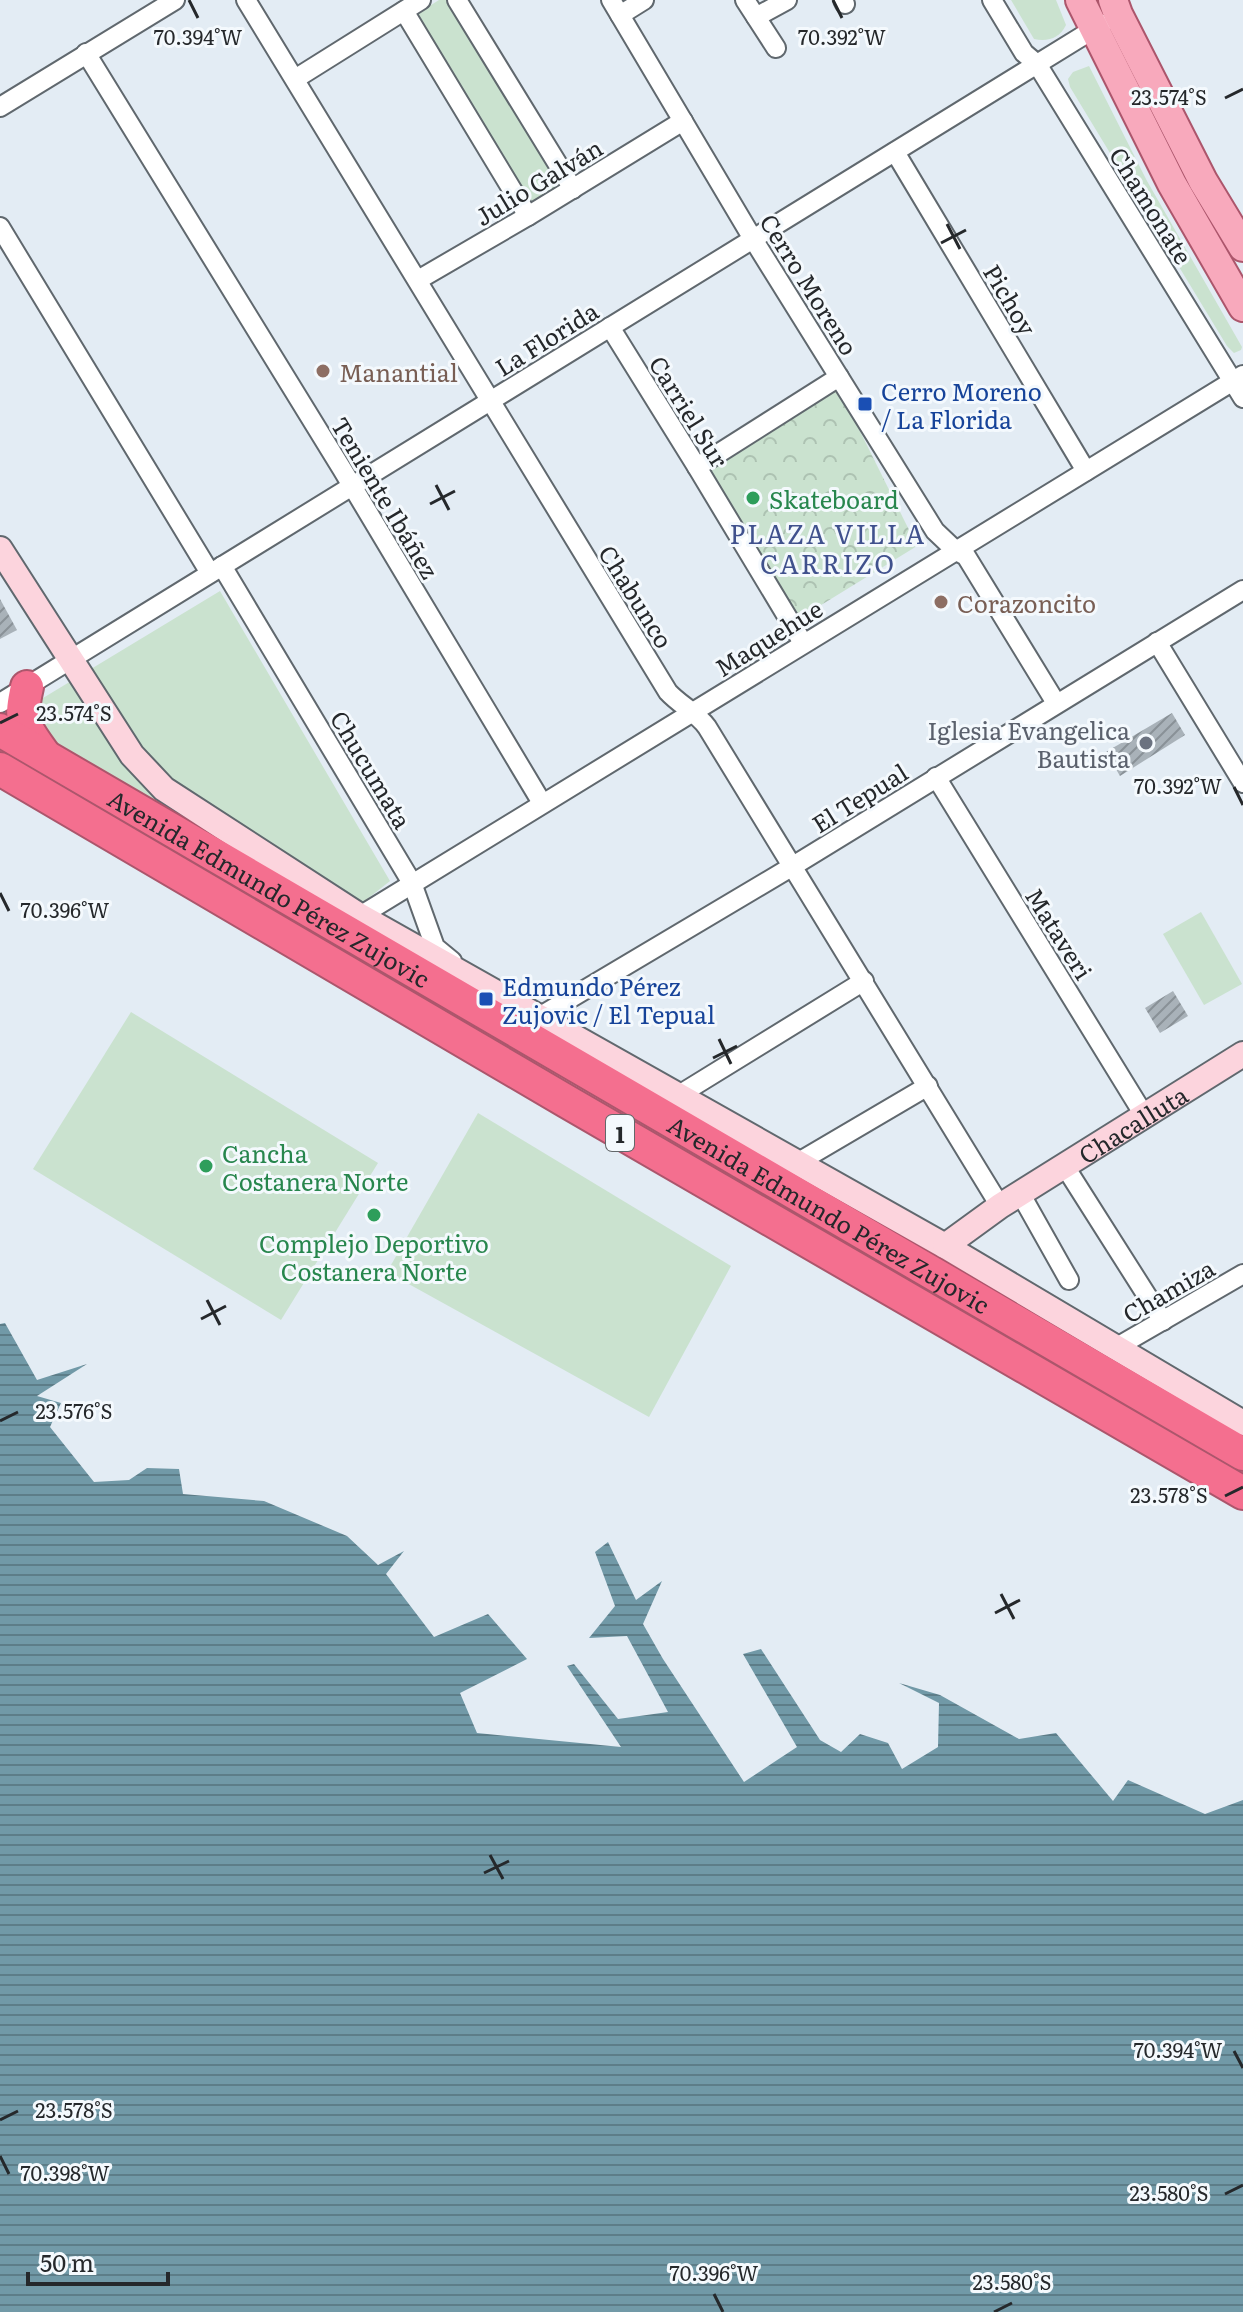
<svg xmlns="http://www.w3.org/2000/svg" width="1243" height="2312" font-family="Literata,serif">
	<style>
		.green { fill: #cae2cf }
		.park { fill: url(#park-crowns) }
		.water { fill: url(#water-rules) }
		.building { fill: url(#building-hatch) }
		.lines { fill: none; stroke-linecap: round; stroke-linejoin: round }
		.street-casing { stroke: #60686e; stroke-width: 22 }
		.secondary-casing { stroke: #60686e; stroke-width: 28 }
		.primary-casing { stroke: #ac566c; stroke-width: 32 }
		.highway-casing { stroke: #ac566c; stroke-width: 36 }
		.street { stroke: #fff; stroke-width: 18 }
		.secondary { stroke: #fcd4dd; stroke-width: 24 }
		.primary { stroke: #f8a9bc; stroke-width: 28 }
		.highway { stroke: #f46f8f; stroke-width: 32 }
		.ticks { fill: none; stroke: #25282b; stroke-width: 3 }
		.education-dot { fill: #8d6e63; stroke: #f4f9fd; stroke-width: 3 }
		.transit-dot { fill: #1a4fb4; stroke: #f4f9fd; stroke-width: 3 }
		.leisure-dot { fill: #2e9e5b; stroke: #f4f9fd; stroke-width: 3 }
		.worship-dot { fill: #6b7280; stroke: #f4f9fd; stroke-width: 3 }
		.labels { text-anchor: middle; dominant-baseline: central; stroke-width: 6; stroke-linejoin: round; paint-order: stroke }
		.shield { fill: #f4f9fd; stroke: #63676a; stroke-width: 2 }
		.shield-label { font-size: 22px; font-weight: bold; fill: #25282b }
		.street-label { font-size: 24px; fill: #25282b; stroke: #f4f9fd }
		.education-label { font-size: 24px; fill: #785e54; stroke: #f4f9fd; text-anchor: start }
		.transit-label { font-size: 24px; fill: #164399; stroke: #f4f9fd; text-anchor: start }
		.leisure-label { font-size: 24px; fill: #27864d; stroke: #f4f9fd; text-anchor: start }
		.worship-label { font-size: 24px; fill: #5b616d; stroke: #f4f9fd; text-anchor: end }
		.neighbourhood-label { font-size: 26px; letter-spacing: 2px; fill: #40518d; stroke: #f4f9fd }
		.ticks-label { font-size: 20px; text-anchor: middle; fill: #25282b; stroke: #f4f9fd; stroke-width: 6; stroke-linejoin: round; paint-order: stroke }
	</style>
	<defs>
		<pattern id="park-crowns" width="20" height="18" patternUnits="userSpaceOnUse" patternTransform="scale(2)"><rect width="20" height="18" fill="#cae2cf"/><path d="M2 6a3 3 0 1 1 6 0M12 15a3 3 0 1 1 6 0" fill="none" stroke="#adc2b2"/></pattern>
		<pattern id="water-rules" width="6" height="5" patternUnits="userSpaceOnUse" patternTransform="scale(2)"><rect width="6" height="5" fill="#7199a7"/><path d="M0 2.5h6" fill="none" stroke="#5d7d88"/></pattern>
		<pattern id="building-hatch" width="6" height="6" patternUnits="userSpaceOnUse" patternTransform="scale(2)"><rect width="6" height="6" fill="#a9b2b9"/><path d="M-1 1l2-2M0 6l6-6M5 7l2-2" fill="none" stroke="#899197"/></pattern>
	</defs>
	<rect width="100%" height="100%" fill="#e3ecf4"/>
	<!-- green -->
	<g class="green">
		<polygon points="439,0 450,0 562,187 530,208 414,16"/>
		<path d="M1011,0H1056L1066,25C1060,38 1048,42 1034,39Z"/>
		<polygon points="1089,66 1147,181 1242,347 1241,350 1234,353 1227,346 1070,87 1068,79 1073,72"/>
		<polygon points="220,591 390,881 361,904 360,916 348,959 0,757 0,724"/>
		<polygon points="1201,912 1242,984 1204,1005 1163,934"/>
		<polygon points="131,1012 378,1163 281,1320 33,1169"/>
		<polygon points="478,1113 731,1266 649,1417 387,1272"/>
	</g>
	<!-- park -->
	<polygon class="park" points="839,389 917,546 800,618 707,467"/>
	<!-- water -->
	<polygon class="water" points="5,1323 37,1380 87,1364 37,1396 61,1403 50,1427 94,1482 129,1480 147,1468 179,1469 183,1494 264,1501 347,1536 378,1565 404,1551 386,1574 434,1637 488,1614 527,1659 460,1693 477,1733 621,1747 567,1666 574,1664 618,1719 668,1712 627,1636 589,1638 615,1606 595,1552 608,1542 636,1600 662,1581 643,1624 663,1659 744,1782 797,1747 743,1654 761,1649 820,1740 841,1752 860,1734 888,1743 902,1769 938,1747 939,1703 899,1683 940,1695 1019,1739 1056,1733 1113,1801 1128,1780 1205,1814 1243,1800 1243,2312 0,2312 0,1324"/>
	<!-- building -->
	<g class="building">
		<polygon points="0,599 17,630 0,639"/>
		<polygon points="1172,713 1185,735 1120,776 1106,752"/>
		<polygon points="1173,991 1188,1016 1160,1033 1145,1008"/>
	</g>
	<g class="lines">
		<!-- street casing -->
		<g class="street-casing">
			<g id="street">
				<path d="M246,0L668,692C680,705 697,713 707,727L1000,1206"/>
				<polyline points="457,0 573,189"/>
				<polyline points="611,0 753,239 935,531 955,550 966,556 1056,703"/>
				<polyline points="745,0 776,48"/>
				<polyline points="843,0 845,4"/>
				<polyline points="992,0 1024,53 1037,64 1243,398"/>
				<polyline points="404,11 528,216"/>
				<polyline points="620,15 644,0"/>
				<polyline points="756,17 787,0"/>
				<polyline points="86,53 342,469 542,803"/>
				<polyline points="295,79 421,0"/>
				<polyline points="0,107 175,0"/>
				<polyline points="895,152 1086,471"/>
				<polyline points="0,227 210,573"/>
				<polyline points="418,280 528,216 683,121"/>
				<polyline points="610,327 697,467 803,643"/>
				<polyline points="697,467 839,377"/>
				<polyline points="222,566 412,883 435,947 452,961"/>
				<polyline points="1157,642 1243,783"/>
				<polyline points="0,703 1102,24"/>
				<polyline points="936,777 1144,1115"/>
				<polyline points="360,916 1243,375"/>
				<polyline points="539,1017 793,866 1243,590"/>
				<polyline points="679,1095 864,981"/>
				<polyline points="797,1163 928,1086"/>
				<polyline points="1064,1165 1163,1321"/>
				<polyline points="1020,1193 1069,1280"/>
				<polyline points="1117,1347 1243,1274"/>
			</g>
		</g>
		<!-- secondary casing -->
		<g class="secondary-casing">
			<g id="secondary">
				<polyline points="0,549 132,755 164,789 360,916 945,1246 1243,1423"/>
				<path id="s1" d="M945,1246L1000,1206L1243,1054"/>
			</g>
		</g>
		<!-- primary casing -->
		<g class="primary-casing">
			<g id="primary">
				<polyline points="1080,0 1172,184 1243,307"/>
				<polyline points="1113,0 1118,14 1203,181 1243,247"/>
			</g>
		</g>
		<!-- highway casing -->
		<g class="highway-casing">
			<g id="highway">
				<path d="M27,687C19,722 23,725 43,753"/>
				<path id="s2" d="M0,730L1243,1454"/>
				<polyline points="0,769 566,1101 1243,1493"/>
			</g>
		</g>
		<!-- street -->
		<use href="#street" class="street"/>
		<!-- secondary -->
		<use href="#secondary" class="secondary"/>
		<!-- primary -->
		<use href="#primary" class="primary"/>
		<!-- highway -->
		<use href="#highway" class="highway"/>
	</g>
	<!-- ticks -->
	<path class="ticks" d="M189,0L198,18M833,0L842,18M1225,98L1243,89M947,224L960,249M941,243L966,230M436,485L449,510M430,504L455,491M0,723L18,714M1234,787L1243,805M0,893L9,911M719,1039L731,1064M713,1058L737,1046M207,1300L220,1325M201,1319L226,1306M0,1421L18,1412M1225,1496L1243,1487M1001,1594L1014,1619M995,1613L1020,1600M490,1855L503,1879M484,1873L509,1861M1234,2051L1243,2068M0,2120L18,2111M0,2156L9,2174M1225,2194L1243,2185M714,2294L723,2312M994,2312L1012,2303"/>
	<!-- markers -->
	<g class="education-dot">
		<circle cx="323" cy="371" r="8"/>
		<circle cx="941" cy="602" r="8"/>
	</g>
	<g class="transit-dot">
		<rect x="857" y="396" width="16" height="16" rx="4"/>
		<rect x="478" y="991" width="16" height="16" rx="4"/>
	</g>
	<g class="leisure-dot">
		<circle cx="753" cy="498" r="8"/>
		<circle cx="206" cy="1166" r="8"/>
		<circle cx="374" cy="1215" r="8"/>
	</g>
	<circle class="worship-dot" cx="1146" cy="743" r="8"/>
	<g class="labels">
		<!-- shield labels -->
		<rect class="shield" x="606" y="1115" width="28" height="36" rx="6"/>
		<g class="shield-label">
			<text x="620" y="1133">1</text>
		</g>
		<!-- street labels -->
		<g class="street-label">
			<text transform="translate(538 181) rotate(-31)">Julio Galván</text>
			<text transform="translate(1152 205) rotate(58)">Chamonate</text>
			<text transform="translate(810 284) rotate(58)">Cerro Moreno</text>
			<text transform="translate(1011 299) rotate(59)">Pichoy</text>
			<text transform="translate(546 338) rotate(-32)">La Florida</text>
			<text transform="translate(690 411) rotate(58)">Carriel Sur</text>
			<text transform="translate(386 497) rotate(59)">Teniente Ibáñez</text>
			<text transform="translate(637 596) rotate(58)">Chabunco</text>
			<text transform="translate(768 637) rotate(-32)">Maquehue</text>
			<text transform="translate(372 769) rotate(59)">Chucumata</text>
			<text transform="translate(859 797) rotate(-32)">El Tepual</text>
			<text stroke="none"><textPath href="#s2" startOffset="312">Avenida Edmundo Pérez Zujovic</textPath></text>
			<text transform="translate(1060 933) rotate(58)">Mataveri</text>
			<text stroke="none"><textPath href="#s1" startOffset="224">Chacalluta</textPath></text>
			<text stroke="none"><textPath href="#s2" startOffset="960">Avenida Edmundo Pérez Zujovic</textPath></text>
			<text transform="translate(1168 1290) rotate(-30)">Chamiza</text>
		</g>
		<!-- education labels -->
		<g class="education-label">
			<text x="339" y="371">Manantial</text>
			<text x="957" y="602">Corazoncito</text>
		</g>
		<!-- transit labels -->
		<g class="transit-label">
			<text x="881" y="390">Cerro Moreno<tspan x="881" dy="28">/ La Florida</tspan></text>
			<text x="502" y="985">Edmundo Pérez<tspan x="502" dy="28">Zujovic / El Tepual</tspan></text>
		</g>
		<!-- leisure labels -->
		<g class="leisure-label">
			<text x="769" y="498">Skateboard</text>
			<text x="222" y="1152">Cancha<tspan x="222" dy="28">Costanera Norte</tspan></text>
			<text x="374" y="1242" text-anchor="middle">Complejo Deportivo<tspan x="374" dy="28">Costanera Norte</tspan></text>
		</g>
		<!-- worship labels -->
		<g class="worship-label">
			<text x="1130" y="729">Iglesia Evangelica<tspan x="1130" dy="28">Bautista</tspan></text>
		</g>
		<!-- neighbourhood labels -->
		<g class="neighbourhood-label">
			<text x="828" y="532">PLAZA VILLA<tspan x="828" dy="30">CARRIZO</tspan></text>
		</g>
	</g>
	<g class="ticks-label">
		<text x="198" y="45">70.394°W</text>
		<text x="842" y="45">70.392°W</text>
		<text x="1169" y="105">23.574°S</text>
		<text x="74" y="721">23.574°S</text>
		<text x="1178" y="794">70.392°W</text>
		<text x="65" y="918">70.396°W</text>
		<text x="74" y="1419">23.576°S</text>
		<text x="1169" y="1503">23.578°S</text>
		<text x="1178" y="2058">70.394°W</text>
		<text x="74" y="2118">23.578°S</text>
		<text x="65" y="2181">70.398°W</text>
		<text x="1169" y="2201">23.580°S</text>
		<text x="714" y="2281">70.396°W</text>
		<text x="1012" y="2290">23.580°S</text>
	</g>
	<!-- scale -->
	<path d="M28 2272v12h140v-12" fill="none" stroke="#25282b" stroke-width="4"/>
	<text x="40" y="2272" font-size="24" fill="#25282b" stroke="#f4f9fd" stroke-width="6" paint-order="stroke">50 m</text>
</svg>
